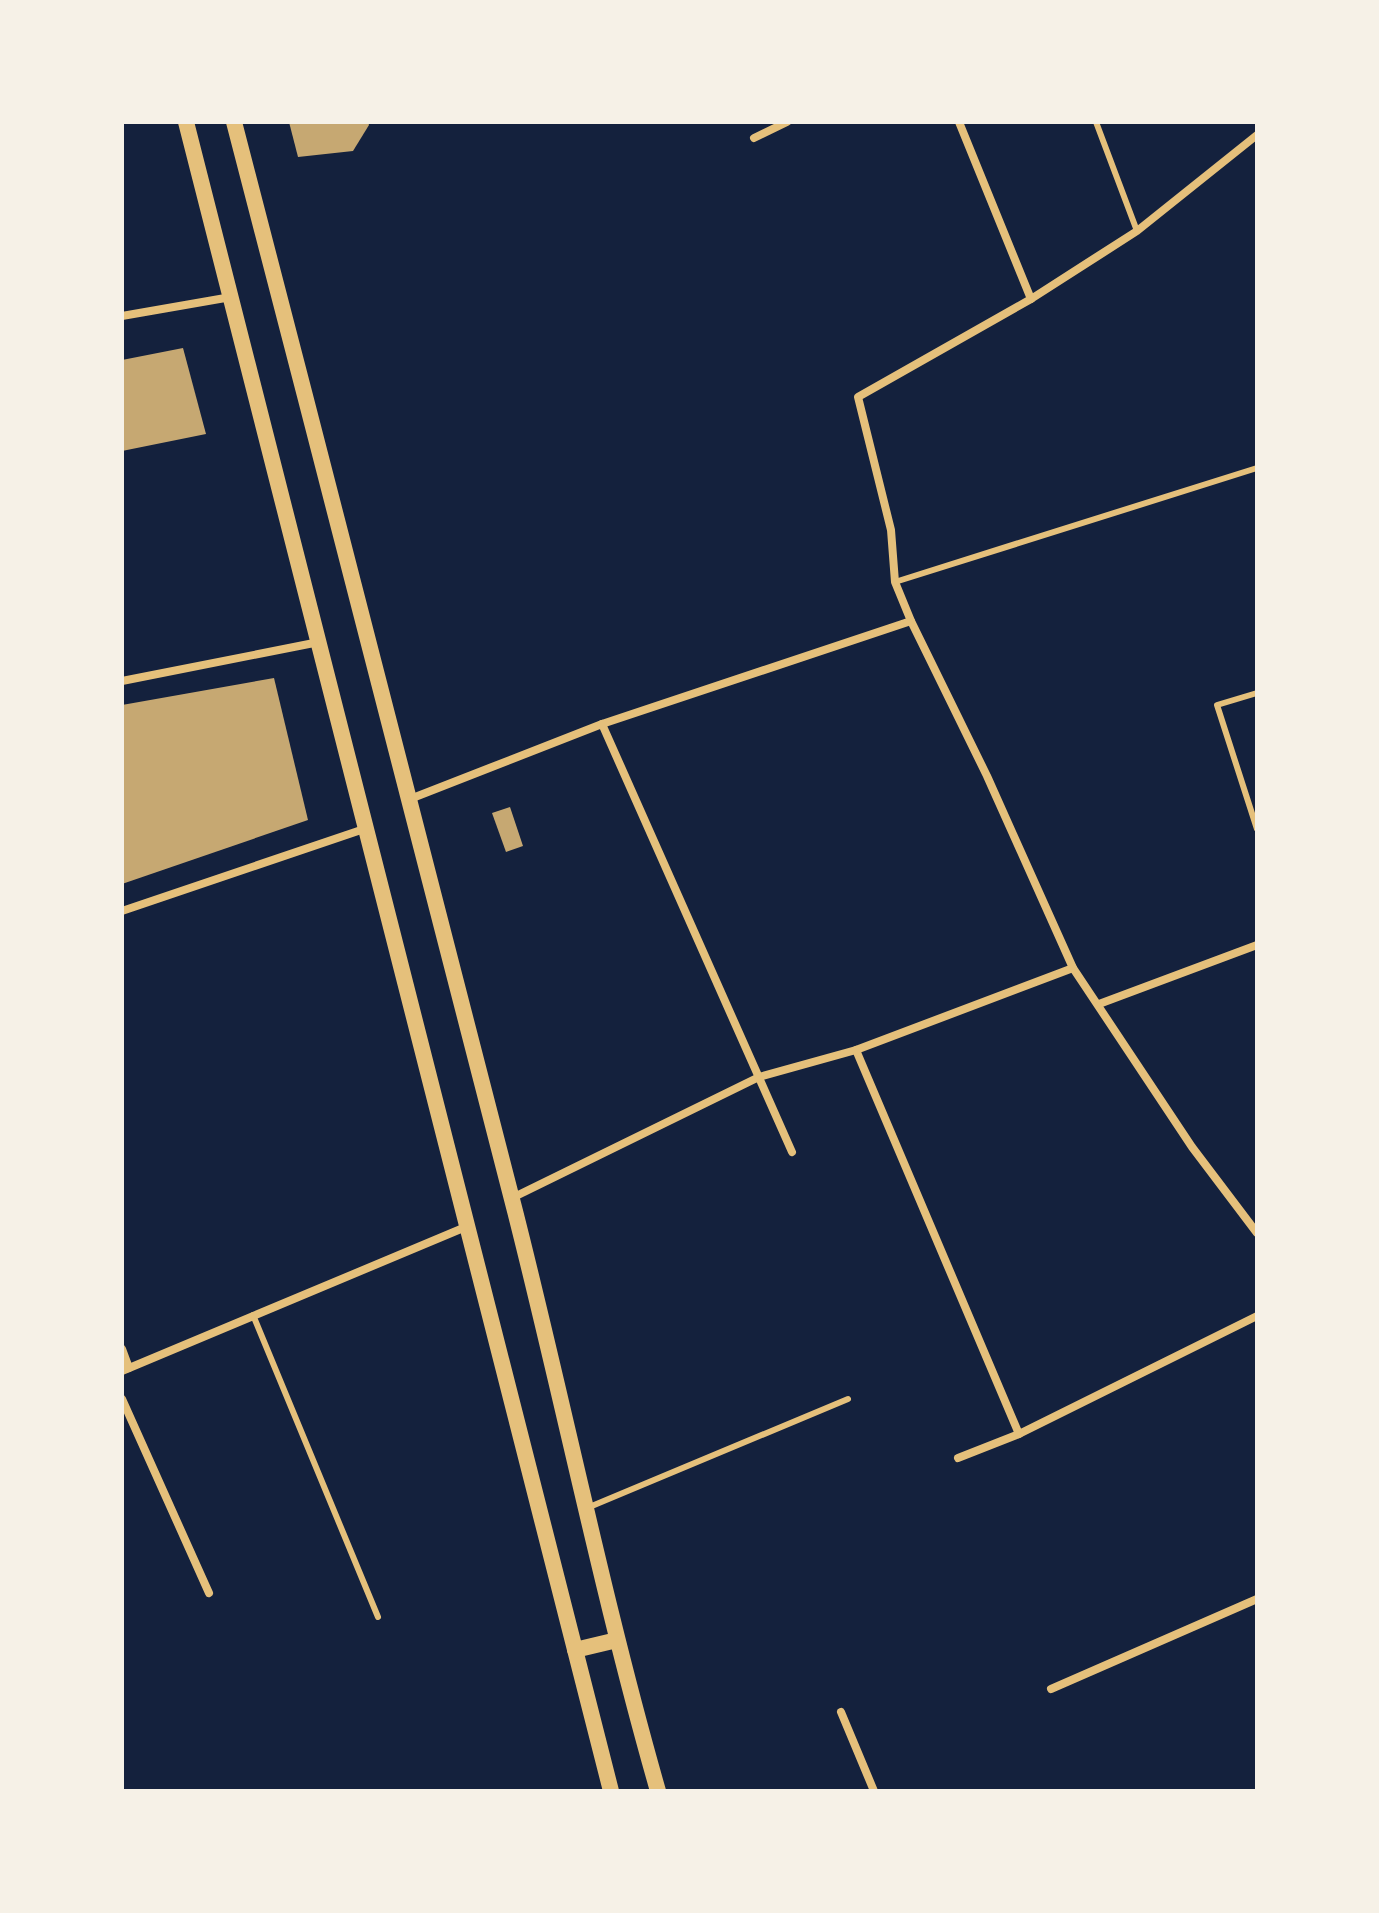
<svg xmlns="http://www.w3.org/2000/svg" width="1379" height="1913" font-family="Inter,sans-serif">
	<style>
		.building { fill: #c6a872 }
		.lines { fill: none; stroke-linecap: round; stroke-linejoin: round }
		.service { stroke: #e5c07b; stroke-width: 6 }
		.minor { stroke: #e5c07b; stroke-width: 8 }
		.secondary { stroke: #e5c07b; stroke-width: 16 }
	</style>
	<rect width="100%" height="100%" fill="#14213d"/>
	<!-- building -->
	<g class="building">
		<polygon points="289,122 368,122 369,125 353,151 298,157"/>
		<polygon points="183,348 206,434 122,451 122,360"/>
		<polygon points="274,678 308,820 122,884 122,705"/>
		<polygon points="510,807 523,846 506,852 492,813"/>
	</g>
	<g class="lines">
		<!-- service -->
		<g class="service">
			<polyline points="1096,122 1137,231"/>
			<polyline points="895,582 1257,468"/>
			<polyline points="1257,693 1217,705 1257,829"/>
			<polyline points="253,1315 378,1617"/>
			<polyline points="587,1508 848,1399"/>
		</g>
		<!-- minor -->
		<g class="minor">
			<polyline points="959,122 1031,299"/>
			<polyline points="1257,135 1137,231 1031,299 858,397 891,530 895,582 911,621 987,776 1073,968 1192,1147 1257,1233"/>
			<polyline points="754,138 787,122"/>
			<polyline points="122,316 231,297"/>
			<polyline points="122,681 319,642"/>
			<polyline points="602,724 792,1152"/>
			<polyline points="410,799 602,724 911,621"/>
			<polyline points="122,911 367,828"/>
			<polyline points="1099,1004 1257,945"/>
			<polyline points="856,1050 1019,1434"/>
			<polyline points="512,1198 759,1077 856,1050 1073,968"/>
			<polyline points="122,1349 129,1368"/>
			<polyline points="122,1371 468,1226"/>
			<polyline points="122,1399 209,1593"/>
			<polyline points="958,1458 1019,1434 1257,1316"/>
			<polyline points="1051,1689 1257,1599"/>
			<polyline points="841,1712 874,1791"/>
		</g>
		<!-- secondary -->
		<g class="secondary">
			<polyline points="186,122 611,1791"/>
			<path d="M234,122C328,485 423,848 515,1211C564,1404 603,1599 658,1791"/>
			<polyline points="575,1650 617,1640"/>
		</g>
	</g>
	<!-- border -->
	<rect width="1379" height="1913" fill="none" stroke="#f6f1e7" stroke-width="248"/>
</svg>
